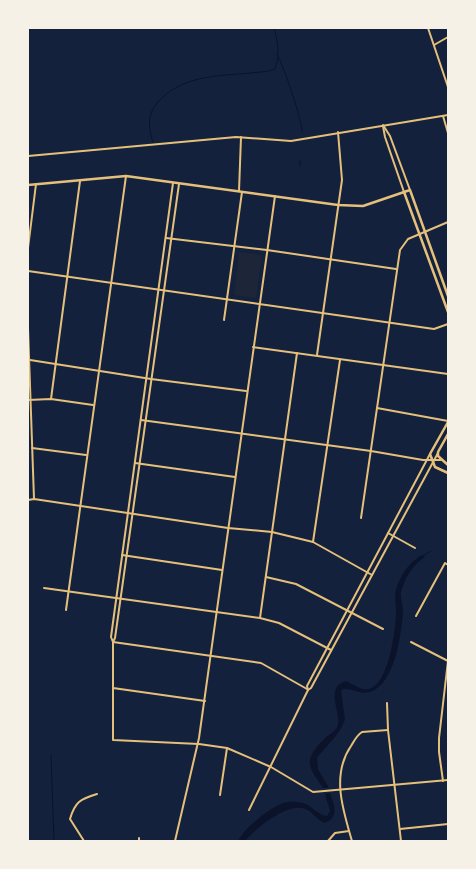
<svg xmlns="http://www.w3.org/2000/svg" width="476" height="869" font-family="'Fira Sans Condensed',sans-serif">
	<style>
		.green { fill: #1d2539 }
		.water { fill: #0b132b }
		.lines { fill: none; stroke-linecap: round; stroke-linejoin: round }
		.stream { stroke: #0b132b; stroke-width: 1 }
		.minor { stroke: #e5c07b; stroke-width: 2 }
		.tertiary { stroke: #e5c07b; stroke-width: 2.5 }
	</style>
	<rect width="100%" height="100%" fill="#14213d"/>
	<!-- green -->
	<polygon class="green" points="239,252 262,255 256,298 234,295"/>
	<!-- water -->
	<g class="water">
		<path d="M422,555L425,557C413,564 405,578 401,592C400,598 403,604 403,610C402,632 395,685 370,692C360,695 353,688 343,689L341,691L345,719C341,734 326,746 317,758L318,769L329,788H323C307,765 303,760 325,738C330,734 336,731 338,725C341,712 324,687 346,681C353,684 362,691 369,689C389,684 396,628 396,611C396,604 394,596 396,589C400,576 409,562 422,555Z"/>
		<path d="M330,793C334,805 340,818 324,823C317,820 312,811 305,809C288,802 255,829 245,841H238C243,829 274,803 288,802C292,801 299,802 303,803C312,805 317,815 327,816L330,811L325,794Z"/>
	</g>
	<g class="lines">
		<!-- stream -->
		<g class="stream">
			<path d="M277,55C283,63 303,123 302,132"/>
			<path d="M153,142C148,127 147,114 158,102C182,75 218,76 251,73C259,72 268,72 275,69C280,56 278,40 274,28"/>
			<polyline points="300,166 300,160"/>
			<polyline points="423,556 431,551"/>
			<polyline points="51,755 54,841"/>
		</g>
		<!-- minor -->
		<g class="minor">
			<polyline points="428,28 448,87"/>
			<polyline points="434,45 448,37"/>
			<polyline points="443,116 448,133"/>
			<polyline points="383,125 390,136 410,190"/>
			<polyline points="383,126 385,137 404,192"/>
			<polyline points="28,156 236,137 291,141 448,115"/>
			<polyline points="173,183 111,637 113,642 113,740 199,744 227,748 271,767 313,792 448,780"/>
			<polyline points="239,191 241,137"/>
			<polyline points="166,238 267,250 396,269"/>
			<polyline points="28,248 36,184"/>
			<polyline points="28,271 434,329 448,324"/>
			<polyline points="224,320 242,192"/>
			<polyline points="28,328 34,499"/>
			<polyline points="253,347 448,374"/>
			<polyline points="317,355 342,180 338,132"/>
			<polyline points="30,360 151,379 246,391"/>
			<polyline points="51,399 80,181"/>
			<polyline points="28,400 51,399 93,405"/>
			<polyline points="377,408 448,421"/>
			<polyline points="141,420 371,451 423,460 441,460"/>
			<polyline points="32,448 86,455"/>
			<polyline points="135,463 235,477"/>
			<polyline points="28,500 34,499 228,528 272,532 313,542 372,575"/>
			<polyline points="361,518 400,250 408,239 448,222"/>
			<polyline points="388,533 415,548"/>
			<polyline points="313,542 340,360"/>
			<polyline points="122,555 222,570"/>
			<polyline points="266,577 296,584 383,629"/>
			<polyline points="44,588 260,618 279,623 331,650"/>
			<polyline points="66,610 126,176"/>
			<polyline points="416,616 445,563 448,565"/>
			<polyline points="260,618 297,353"/>
			<polyline points="113,642 115,638 179,184"/>
			<polyline points="113,642 261,663 307,689"/>
			<polyline points="411,642 448,661"/>
			<polyline points="113,688 205,701"/>
			<polyline points="308,690 307,686 430,454"/>
			<polyline points="387,703 388,730 401,841"/>
			<polyline points="443,781 439,752 439,738 448,661"/>
			<polyline points="220,795 227,748"/>
			<polyline points="249,810 308,690 311,688 438,453"/>
			<polyline points="400,829 448,824"/>
			<path d="M84,841L70,819C75,802 80,799 97,794"/>
			<polyline points="139,841 139,838"/>
			<polyline points="175,841 199,738 275,196"/>
			<polyline points="328,841 335,833 349,831"/>
			<path d="M352,841C343,810 331,775 351,746C354,741 357,735 362,732L388,730"/>
		</g>
		<!-- tertiary -->
		<g class="tertiary">
			<polyline points="28,185 126,176 338,205 363,206 410,190 448,296"/>
			<polyline points="404,192 448,312"/>
			<polyline points="448,422 430,454 435,467 448,473"/>
			<polyline points="448,434 438,452 438,456 448,465"/>
		</g>
	</g>
	<!-- border -->
	<rect width="476" height="869" fill="none" stroke="#f6f1e7" stroke-width="58"/>
</svg>
